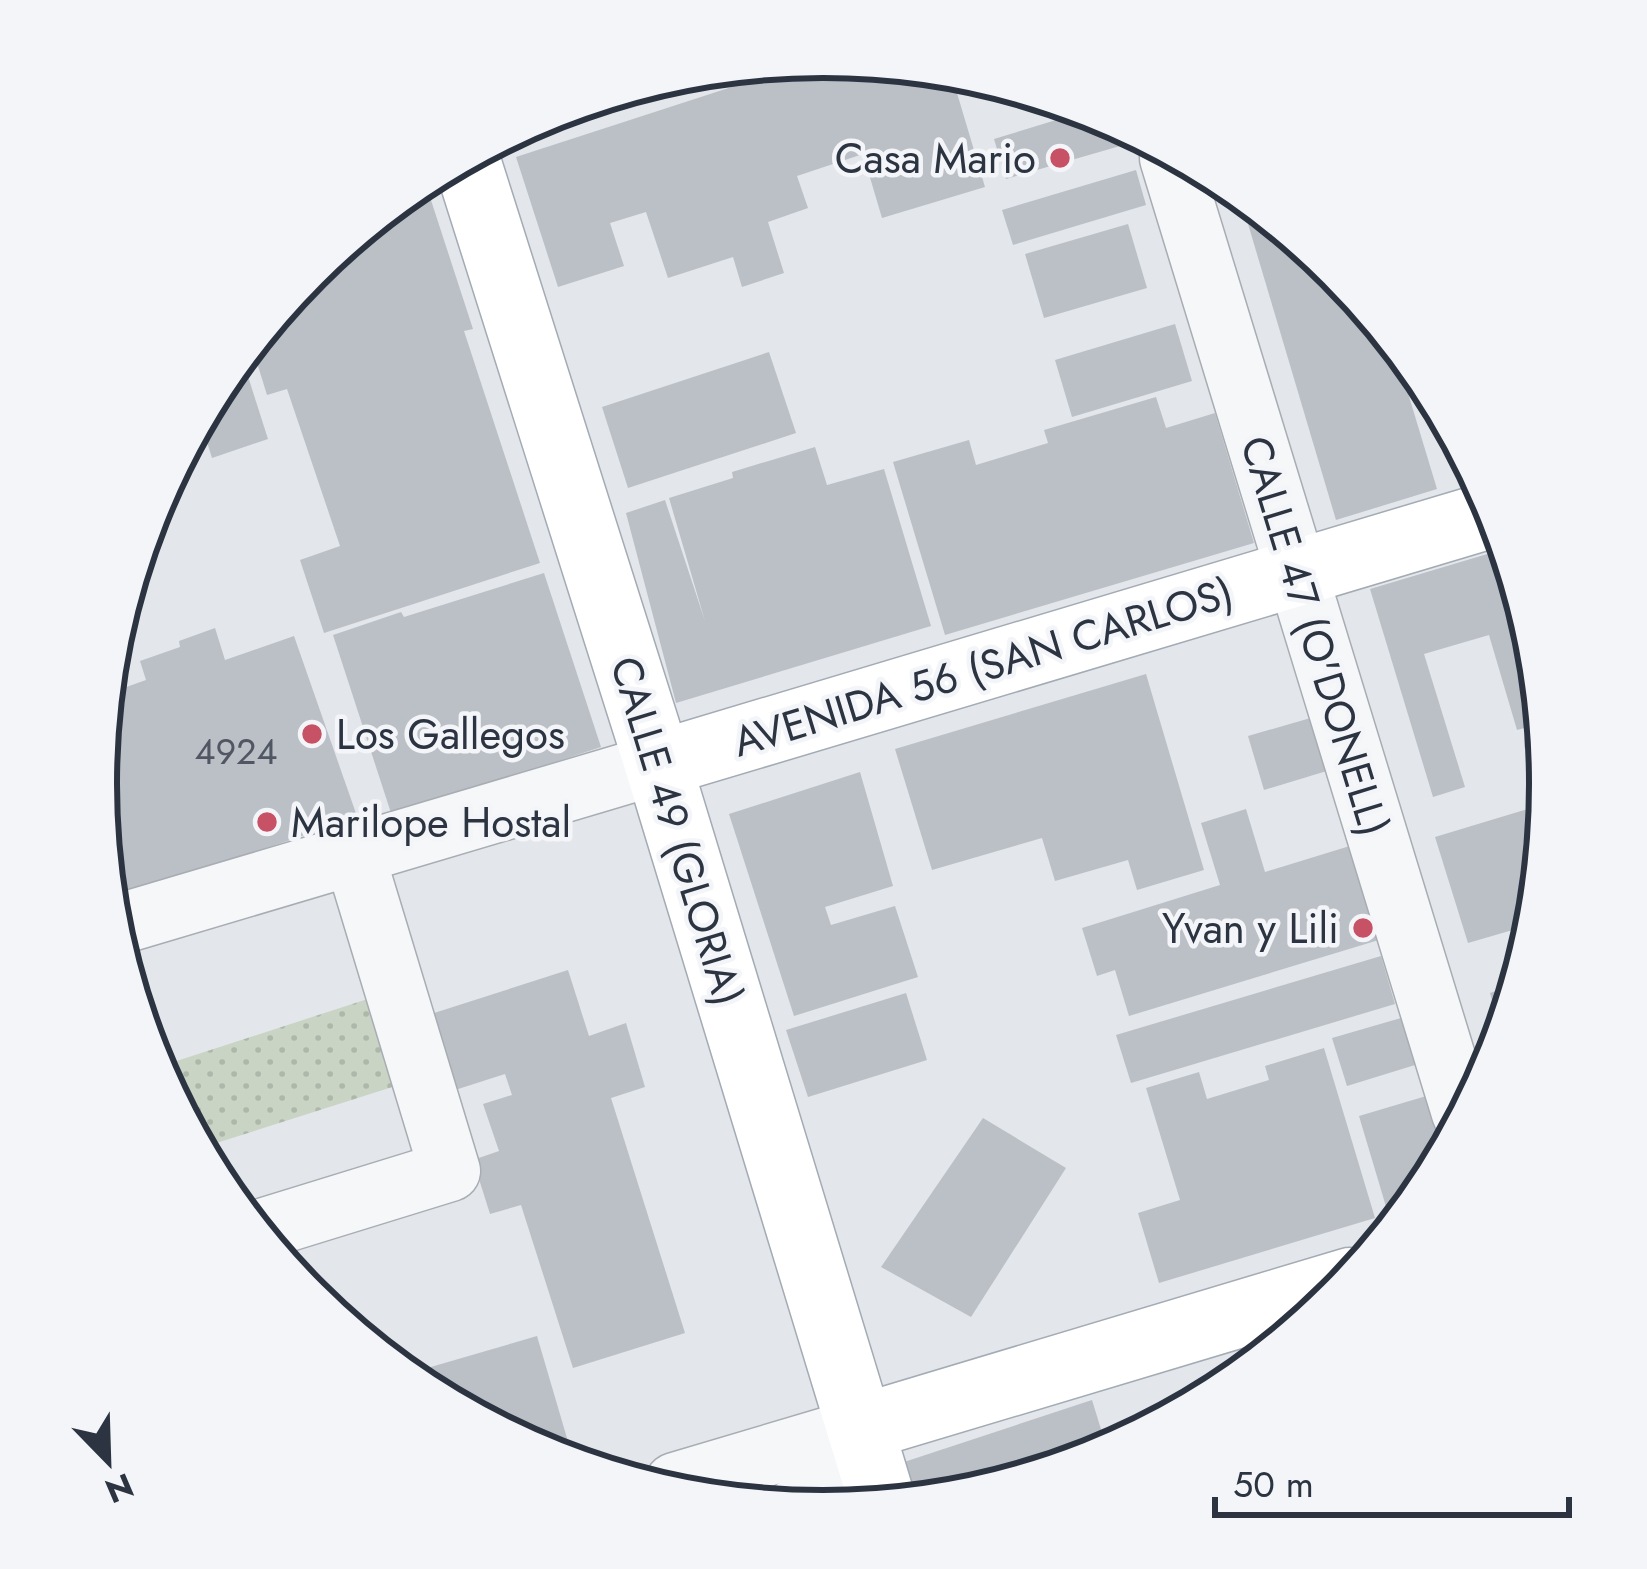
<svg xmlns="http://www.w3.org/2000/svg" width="1647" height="1569" font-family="Jost,sans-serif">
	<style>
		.grass { fill: url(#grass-dots) }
		.building { fill: #bbc0c7 }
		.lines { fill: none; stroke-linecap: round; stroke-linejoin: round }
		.minor-casing { stroke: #a8adb4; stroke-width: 63 }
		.major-casing { stroke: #a3abb5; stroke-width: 69 }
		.minor { stroke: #f6f7f9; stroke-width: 60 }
		.major { stroke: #fff; stroke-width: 66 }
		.poi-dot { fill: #c75165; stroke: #f3f5f8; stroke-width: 4.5 }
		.labels { text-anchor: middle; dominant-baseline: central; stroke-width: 9; stroke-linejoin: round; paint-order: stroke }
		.number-label { font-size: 36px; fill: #505763 }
		.poi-label { font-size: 42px; fill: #2c3442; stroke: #f3f5f8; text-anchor: end }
		.street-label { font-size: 42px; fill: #2c3442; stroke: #f3f5f8 }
		.rim { fill: none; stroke: #2c3442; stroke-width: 6 }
	</style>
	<defs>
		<pattern id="grass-dots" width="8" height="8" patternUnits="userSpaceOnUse" patternTransform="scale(3)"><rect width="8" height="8" fill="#c9d4c5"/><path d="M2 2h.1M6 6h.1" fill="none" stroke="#adb7aa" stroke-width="1.8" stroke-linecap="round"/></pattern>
	</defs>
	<rect width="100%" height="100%" fill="#e3e6ea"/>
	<!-- grass -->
	<polygon class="grass" points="380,995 408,1082 207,1146 155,1068"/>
	<!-- building -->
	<g class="building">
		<polygon points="824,57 954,83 985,187 882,218 863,154 797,176 808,208 768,222 784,273 742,287 733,257 668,278 646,212 610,223 624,266 558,287 516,157"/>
		<polygon points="1063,105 1103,113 1131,131 1134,142 1006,179 994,139 1066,117"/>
		<polygon points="1136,170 1146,205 1013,245 1002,210"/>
		<polygon points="428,191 473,329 464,331 540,563 324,633 300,560 340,546 287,389 267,395 254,353 310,270"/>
		<polygon points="1243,207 1338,271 1398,360 1437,489 1336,520"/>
		<polygon points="1128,224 1147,288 1044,318 1025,254"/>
		<polygon points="1175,324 1192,381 1072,417 1055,360"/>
		<polygon points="769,352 796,433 628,488 602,407"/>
		<polygon points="245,367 268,439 212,458 203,429"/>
		<polygon points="1156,397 1166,428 1215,413 1254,543 945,635 893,462 969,440 976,465 1048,443 1044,430"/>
		<polygon points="815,447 827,485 884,469 931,626 676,703 626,513 665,500 705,621 669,498 733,478 732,472"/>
		<polygon points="1504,549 1539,724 1517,730 1489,635 1424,654 1465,787 1433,797 1370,589"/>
		<polygon points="544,573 601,747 392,816 333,635 401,612 404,617"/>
		<polygon points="215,628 225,660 294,636 359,822 330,832 328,827 128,895 124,883 116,886 96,784 115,691 146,680 140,661 180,647 179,641"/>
		<polygon points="1146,674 1204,870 1137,890 1128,860 1055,881 1042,838 932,870 895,749"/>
		<polygon points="1314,717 1330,770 1264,790 1248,736"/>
		<polygon points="860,772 893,886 825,907 831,925 895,906 918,977 794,1016 729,814"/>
		<polygon points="1547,803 1523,927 1468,943 1435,837"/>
		<polygon points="1246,809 1265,872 1353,845 1382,939 1129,1016 1115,970 1097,976 1082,928 1220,885 1201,823"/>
		<polygon points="1381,956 1395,1004 1131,1083 1116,1035"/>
		<polygon points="568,970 589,1036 626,1023 645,1087 611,1098 685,1333 573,1368 521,1205 490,1214 473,1160 499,1151 483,1104 512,1095 505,1074 455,1090 431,1014"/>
		<polygon points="1511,986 1501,1033 1490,993"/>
		<polygon points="906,993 927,1060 808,1097 786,1030"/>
		<polygon points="1401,1018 1415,1065 1347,1086 1332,1038"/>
		<polygon points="1324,1048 1375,1218 1159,1283 1138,1213 1180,1200 1146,1088 1199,1072 1207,1099 1269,1080 1265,1066"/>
		<polygon points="1433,1094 1446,1138 1390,1220 1359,1116"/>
		<polygon points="983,1118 1066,1168 971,1317 881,1267"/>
		<polygon points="537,1336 574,1462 544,1456 417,1371"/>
		<polygon points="1092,1400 1108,1452 1101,1457 906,1496 895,1465"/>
	</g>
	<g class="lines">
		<!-- minor casing -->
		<g class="minor-casing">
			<g id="minor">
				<polyline points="1170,158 1462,1113"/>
				<polyline points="123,923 658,764"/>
				<polyline points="262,1229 450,1171 354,854"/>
				<polyline points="675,1483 860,1428"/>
				<polyline points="797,1507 877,1483"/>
			</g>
		</g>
		<!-- major casing -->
		<g class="major-casing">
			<g id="major">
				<polyline points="468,164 658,764 882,1500"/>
				<polyline points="658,764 1497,513"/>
				<polyline points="860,1428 1350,1281"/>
			</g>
		</g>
		<!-- minor -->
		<use href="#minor" class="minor"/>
		<!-- major -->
		<use href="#major" class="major"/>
	</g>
	<!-- markers -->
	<g class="poi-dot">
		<circle cx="1060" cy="158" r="12"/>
		<circle cx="312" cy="734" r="12"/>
		<circle cx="267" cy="822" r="12"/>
		<circle cx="1363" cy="928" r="12"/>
	</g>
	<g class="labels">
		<!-- number labels -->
		<g class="number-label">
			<text x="236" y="751">4924</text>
		</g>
		<!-- poi labels -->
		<g class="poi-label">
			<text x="1036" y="158">Casa Mario</text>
			<text x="336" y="734" text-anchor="start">Los Gallegos</text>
			<text x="291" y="822" text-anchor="start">Marilope Hostal</text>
			<text x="1339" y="928">Yvan y Lili</text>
		</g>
		<!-- street labels -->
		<g class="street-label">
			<text transform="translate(1315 636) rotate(73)">CALLE 47 (O'DONELL)</text>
			<text transform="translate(983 667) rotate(-17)">AVENIDA 56 (SAN CARLOS)</text>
			<text transform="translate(677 831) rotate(73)">CALLE 49 (GLORIA)</text>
		</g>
	</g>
	<!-- crop -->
	<path d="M0 0H1647V1569H0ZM117 784a706 706 0 1 1 1412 0a706 706 0 1 1-1412 0Z" fill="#f3f5f8" fill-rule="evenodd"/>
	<path class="rim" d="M117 784a706 706 0 1 1 1412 0a706 706 0 1 1-1412 0Z"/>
	<!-- north arrow -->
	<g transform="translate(108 1461) rotate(157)" stroke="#f3f5f8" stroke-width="9" paint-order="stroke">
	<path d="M0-9L21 45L0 30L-21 45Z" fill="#2c3442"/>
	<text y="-18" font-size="33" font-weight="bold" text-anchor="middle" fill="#2c3442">N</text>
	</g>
	<!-- scale -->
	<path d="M1215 1497v18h354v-18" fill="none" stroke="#2c3442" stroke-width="6"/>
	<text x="1233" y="1497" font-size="36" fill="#2c3442" stroke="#f3f5f8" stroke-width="9" paint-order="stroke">50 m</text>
</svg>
